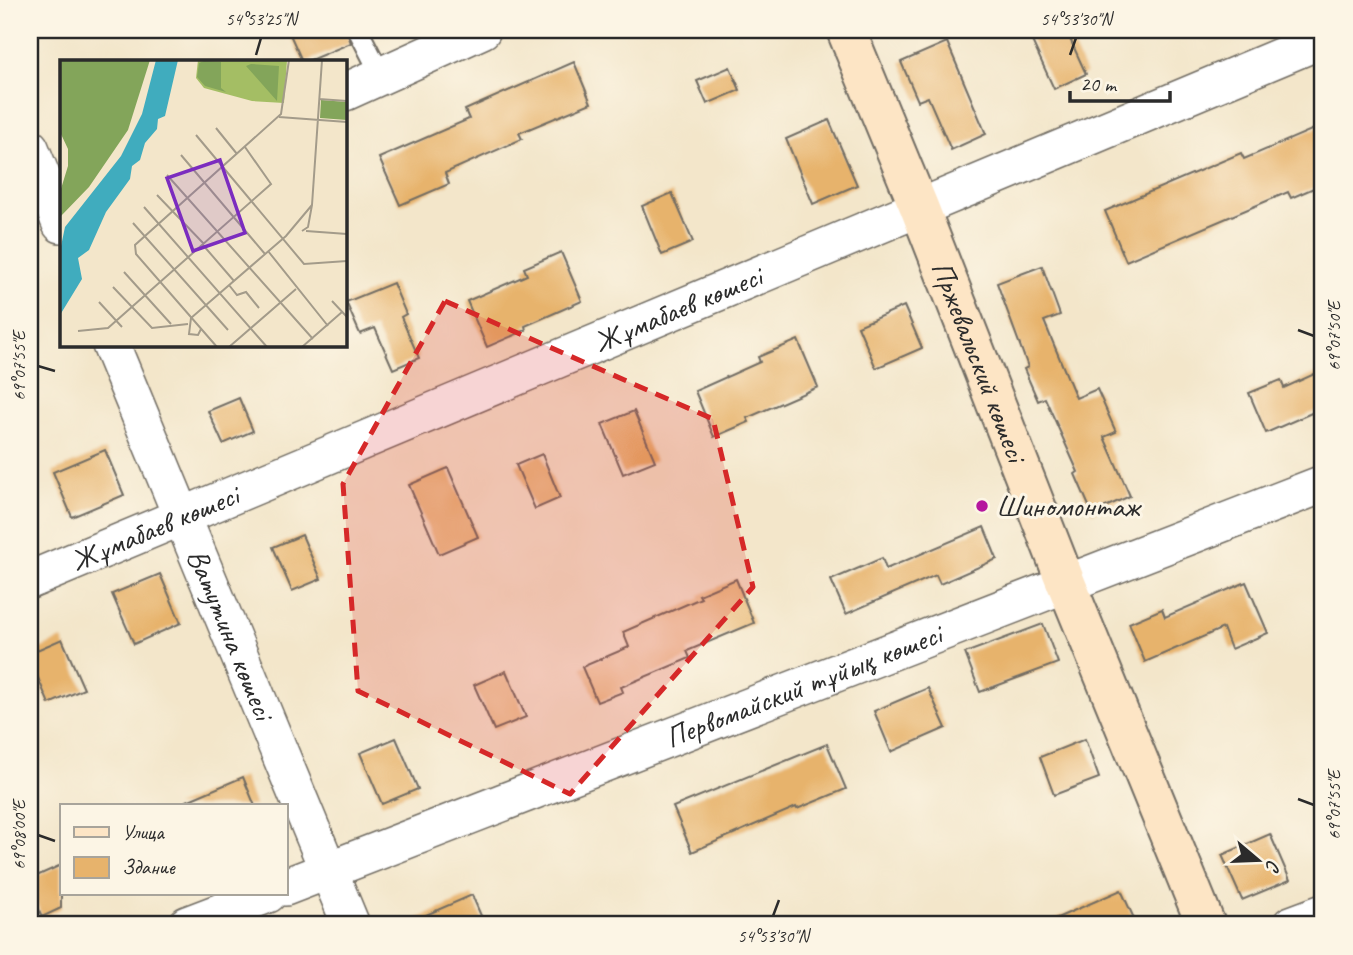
<svg xmlns="http://www.w3.org/2000/svg" width="1353" height="955" font-family="Caveat,sans-serif">
	<style>
		.building { fill: #e7b36c }
		.lines { fill: none; stroke-linecap: round; stroke-linejoin: round }
		.lane-casing { stroke: #716c63; stroke-width: 23 }
		.street-casing { stroke: #716c63; stroke-width: 40 }
		.secondary-casing { stroke: #716c63; stroke-width: 42 }
		.lane { stroke: #fff; stroke-width: 19 }
		.street { stroke: #fff; stroke-width: 37 }
		.secondary { stroke: #fde5c5; stroke-width: 38 }
		.marked { fill: #d62828; fill-opacity: 0.2; stroke: #d62828; stroke-width: 5; stroke-dasharray: 14 9; stroke-linejoin: round }
		.ticks { fill: none; stroke: #2b2b2b; stroke-width: 2.5 }
		.poi-dot { fill: #b5179e; stroke: #fcf5e5; stroke-width: 2.5 }
		.labels { text-anchor: middle; dominant-baseline: central; stroke-width: 6; stroke-linejoin: round; paint-order: stroke }
		.street-label { font-size: 30px; fill: #2b2b2b; stroke: #fcf5e5 }
		.poi-label { font-size: 30px; fill: #2b2b2b; stroke: #fcf5e5; text-anchor: start }
		.inset-road { fill: none; stroke: #a39b8a; stroke-width: 2 }
		.view { fill: #7b2cbf; fill-opacity: 0.15; stroke: #7b2cbf; stroke-width: 3.5 }
		.inset-edge { fill: none; stroke: #2b2b2b; stroke-width: 3.5 }
		.neatline { fill: none; stroke: #2b2b2b; stroke-width: 2.5 }
		.ticks-label { font-size: 18px; text-anchor: middle; fill: #2b2b2b }
	</style>
	<rect width="100%" height="100%" fill="#fcf5e5"/>
	<filter id="ink" filterUnits="userSpaceOnUse"><feTurbulence type="fractalNoise" baseFrequency=".0143" numOctaves="2"/><feDisplacementMap in="SourceGraphic" scale="14" xChannelSelector="R" yChannelSelector="G"/><feConvolveMatrix kernelMatrix="1 2 1 2 8 2 1 2 1" color-interpolation-filters="sRGB"/></filter>
	<filter id="wash" filterUnits="userSpaceOnUse"><feTurbulence type="fractalNoise" baseFrequency=".00686" numOctaves="4" result="noise"/><feDisplacementMap in="SourceGraphic" scale="28" xChannelSelector="R" yChannelSelector="G"/><feGaussianBlur stdDeviation="1.57" result="paint"/><feColorMatrix in="noise" values="0 0 0 0 0 0 0 0 0 0 0 0 0 0 0 0 0 1.4 0 .05"/><feComposite in="paint" operator="in"/></filter>
	<g filter="url(#wash)">
		<rect width="100%" height="100%" fill="#f3e6ca"/>
		<g id="blocks">
			<!-- building -->
			<g class="building">
				<polygon points="288,30 346,30 351,43 308,61 302,61"/>
				<polygon points="1027,30 1066,30 1086,74 1054,89"/>
				<polygon points="947,42 986,134 951,150 928,97 918,101 901,62"/>
				<polygon points="574,62 591,103 519,133 522,139 445,173 449,184 400,205 379,158 469,119 465,110"/>
				<polygon points="730,67 740,90 707,104 697,81"/>
				<polygon points="829,120 857,185 813,204 786,139"/>
				<polygon points="1323,125 1323,184 1291,198 1288,192 1126,261 1105,211 1241,153 1244,159"/>
				<polygon points="672,193 693,242 662,255 642,206"/>
				<polygon points="561,252 582,301 525,326 526,330 487,347 467,301 527,275 524,268"/>
				<polygon points="1042,266 1060,315 1044,321 1076,398 1097,389 1116,432 1104,437 1130,496 1092,513 1075,474 1078,472 1045,398 1038,401 1024,369 1028,367 997,283"/>
				<polygon points="393,283 406,314 401,317 419,358 393,369 375,328 360,334 346,302"/>
				<polygon points="904,306 922,348 876,368 858,326"/>
				<polygon points="798,340 818,387 747,418 749,422 714,437 695,391 760,362 758,357"/>
				<polygon points="1323,370 1323,408 1266,433 1249,393 1281,380 1284,388"/>
				<polygon points="239,398 253,431 223,444 208,411"/>
				<polygon points="634,411 655,461 623,474 602,424"/>
				<polygon points="105,450 124,495 72,517 53,472"/>
				<polygon points="542,454 560,498 535,509 516,465"/>
				<polygon points="448,468 478,537 439,554 409,485"/>
				<polygon points="984,527 997,559 940,584 936,575 846,614 831,580 882,558 886,569"/>
				<polygon points="302,535 321,579 292,591 273,547"/>
				<polygon points="160,574 181,623 134,644 112,594"/>
				<polygon points="736,579 754,623 687,651 690,658 621,687 623,692 597,702 582,667 629,647 623,632 701,598 699,595"/>
				<polygon points="1246,582 1268,633 1231,649 1223,628 1145,662 1129,623 1162,609 1165,617"/>
				<polygon points="1043,624 1058,663 980,692 965,653"/>
				<polygon points="62,639 84,689 49,704 30,659 30,653"/>
				<polygon points="506,671 526,717 494,730 474,685"/>
				<polygon points="928,688 946,728 891,752 874,711"/>
				<polygon points="396,738 418,789 382,804 360,753"/>
				<polygon points="1085,739 1099,778 1054,795 1040,757"/>
				<polygon points="827,744 846,789 797,809 796,807 692,852 673,807"/>
				<polygon points="243,777 255,806 175,806"/>
				<polygon points="1270,834 1290,880 1242,900 1222,855"/>
				<polygon points="61,865 61,908 42,917 30,888 30,879"/>
				<polygon points="1121,890 1137,925 1041,925"/>
				<polygon points="472,895 485,925 403,925"/>
			</g>
		</g>
	</g>
	<g filter="url(#ink)">
		<use href="#blocks" fill-opacity="0" stroke="#716c63" stroke-width="2"/>
		<g class="lines">
			<!-- lane casing -->
			<g class="lane-casing">
				<polyline id="lane" points="358,30 381,75"/>
			</g>
			<!-- street casing -->
			<g class="street-casing">
				<g id="street">
					<polyline points="345,92 482,30"/>
					<polyline points="30,148 61,224"/>
					<path id="s1" d="M111,345L351,925"/>
					<path id="s2" d="M30,580L1323,39"/>
					<path id="s3" d="M285,887L1323,484"/>
					<polyline points="187,925 268,894"/>
					<polyline points="1291,925 1323,913"/>
				</g>
			</g>
			<!-- secondary casing -->
			<g class="secondary-casing">
				<g id="secondary">
					<path id="s4" d="M846,30L919,207L1066,583L1206,925"/>
				</g>
			</g>
			<!-- lane -->
			<use href="#lane" class="lane"/>
			<!-- street -->
			<use href="#street" class="street"/>
			<!-- secondary -->
			<use href="#secondary" class="secondary"/>
		</g>
	</g>
	<!-- marked area -->
	<path class="marked" d="M445,301L713,419L753,587L570,794L358,691L343,484Z"/>
	<!-- ticks -->
	<path class="ticks" d="M256,55L261,38M1070,55L1076,38M1298,330L1314,336M38,366L55,371M1298,799L1314,805M38,835L55,841M773,916L779,900"/>
	<!-- markers -->
	<circle class="poi-dot" cx="982" cy="506" r="7"/>
	<g class="labels">
		<!-- street labels -->
		<g class="street-label">
			<text stroke="none"><textPath href="#s2" startOffset="702">Жұмабаев көшесі</textPath></text>
			<text stroke="none"><textPath href="#s4" startOffset="357">Пржевальский көшесі</textPath></text>
			<text stroke="none"><textPath href="#s2" startOffset="135">Жұмабаев көшесі</textPath></text>
			<text stroke="none"><textPath href="#s1" startOffset="313">Ватутина көшесі</textPath></text>
			<text stroke="none"><textPath href="#s3" startOffset="556">Первомайский тұйық көшесі</textPath></text>
		</g>
		<!-- poi labels -->
		<g class="poi-label">
			<text x="996" y="506">Шиномонтаж</text>
		</g>
	</g>
	<!-- overview -->
	<g transform="translate(60 60)">
		<rect width="287" height="287" fill="#f3e6ca"/>
		<path d="M138,0H227L224,43L192,41L144,28L136,18Z" fill="#a4be64"/>
		<path d="M0,0H90L68,70L29,127L1,156L0,132L8,106V89L0,72ZM144,1L161,2V28L166,32L145,26L137,17L139,3ZM191,4L219,6L217,41L186,6ZM261,40L287,42V60L260,58Z" fill="#83a55a"/>
		<path d="M96,0H118L105,56L98,59L97,69L85,83L80,100L72,106L70,119L46,152L29,190L18,198L22,219L0,255V191L5,167L61,96L82,54Z" fill="#40acbe"/>
		<path class="inset-road" d="M259,39L287,41M219,57L287,62M156,68L177,94M136,75L244,204L287,201M121,95L205,194M107,115L253,279M97,135L144,184M84,147L207,287M73,163L168,270M242,171L248,167L252,145L262,0M246,171L287,174M143,185L174,221M208,191L268,266M64,212L111,264M169,225L177,235L186,232L199,248M53,227L92,268L128,264M272,241L287,257M39,242L62,267M141,269L138,275L129,274L131,258L226,176L252,145M18,271L48,268L211,124L185,87M157,287L76,194L75,185L221,54L229,0M169,287L236,229M242,287L282,252"/>
		<path class="view" d="M160,100L185,173L133,191L107,118Z"/>
		<rect width="287" height="287" class="inset-edge"/>
	</g>
	<!-- margin -->
	<rect width="1353" height="955" fill="none" stroke="#fcf5e5" stroke-width="77"/>
	<!-- legend -->
	<rect x="60" y="804" width="228" height="91" fill="#fcf5e5" stroke="#a8a49b" stroke-width="2"/>
	<rect x="74" y="827" width="35" height="10" fill="#fde5c5" stroke="#a8a49b" stroke-width="2"/>
	<text x="122" y="839" font-size="21" fill="#2b2b2b">Улица</text>
	<rect x="74" y="857" width="35" height="21" fill="#e7b36c" stroke="#a8a49b" stroke-width="2"/>
	<text x="122" y="874" font-size="21" fill="#2b2b2b">Здание</text>
	<!-- north arrow -->
	<g transform="translate(1258 860) rotate(109)" stroke="#fcf5e5" stroke-width="5" paint-order="stroke">
	<path d="M0-5L12 26L0 18L-12 26Z" fill="#2b2b2b"/>
	<text y="-10" font-size="19" font-weight="bold" text-anchor="middle" fill="#2b2b2b">С</text>
	</g>
	<!-- scale -->
	<path d="M1070 91v10h100v-10" fill="none" stroke="#2b2b2b" stroke-width="3.5"/>
	<text x="1080" y="91" font-size="21" fill="#2b2b2b" stroke="#fcf5e5" stroke-width="5" paint-order="stroke">20 m</text>
	<rect x="38" y="38" width="1276" height="878" class="neatline"/>
	<g class="ticks-label">
		<text x="261" y="25">54°53'25"N</text>
		<text x="1076" y="25">54°53'30"N</text>
		<text transform="translate(1334 336) rotate(-90)" y="6">69°07'50"E</text>
		<text transform="translate(19 366) rotate(-90)" y="6">69°07'55"E</text>
		<text transform="translate(1334 805) rotate(-90)" y="6">69°07'55"E</text>
		<text transform="translate(19 835) rotate(-90)" y="6">69°08'00"E</text>
		<text x="773" y="942">54°53'30"N</text>
	</g>
</svg>
